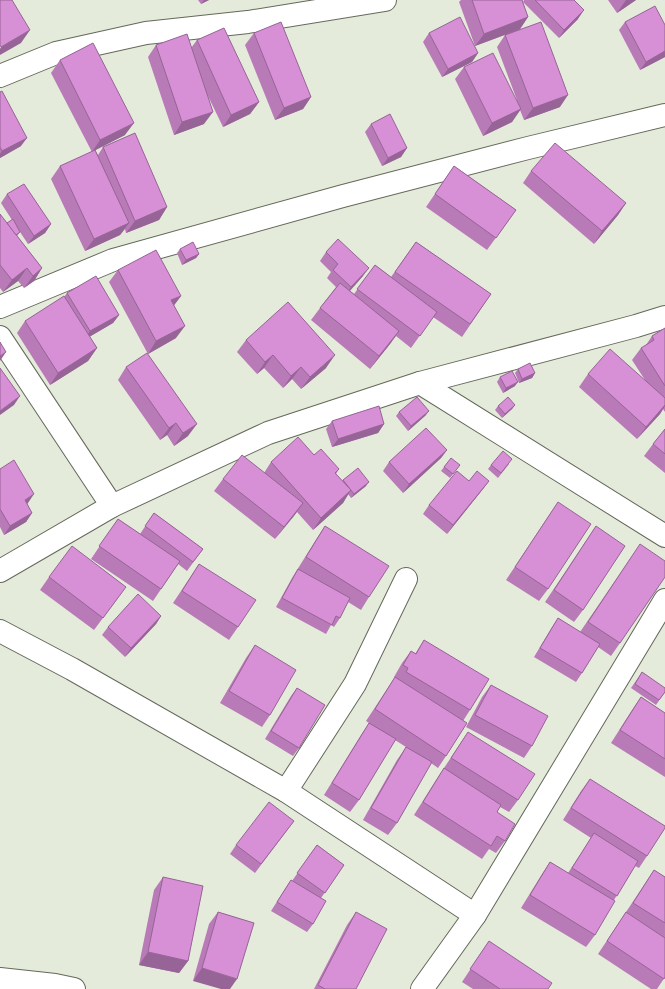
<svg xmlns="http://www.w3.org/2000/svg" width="665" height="989" font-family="Barlow,sans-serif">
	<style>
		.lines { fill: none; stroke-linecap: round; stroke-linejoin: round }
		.minor-casing { stroke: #64695b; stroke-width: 24 }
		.minor { stroke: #fff; stroke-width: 22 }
		.wall { fill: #b97bb8 }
		.shaded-wall { fill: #966496 }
		.building { fill: #d78fd6; stroke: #966496 }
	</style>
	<rect width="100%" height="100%" fill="#e5ebda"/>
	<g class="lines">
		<!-- minor casing -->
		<g class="minor-casing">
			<g id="minor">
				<polyline points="0,76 56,53 146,33 248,22 385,0"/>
				<polyline points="0,307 113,260 343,196 528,148 665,115"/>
				<polyline points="0,337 112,506"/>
				<polyline points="420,383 665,536"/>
				<polyline points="0,571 112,506 268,433 420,383 636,326 665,317"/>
				<polyline points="0,631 72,669 286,791 475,915"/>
				<polyline points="286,791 355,684 406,579"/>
				<polyline points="0,979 55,985 74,989"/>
				<polyline points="422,989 475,915 665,600"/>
			</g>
		</g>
		<!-- minor -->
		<use href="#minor" class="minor"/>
	</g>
	<!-- wall -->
	<g class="wall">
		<polygon points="198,0 209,0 201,4"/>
		<polygon points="461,0 522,0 528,17 520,29 560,107 524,120 520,110 512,122 483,136 455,79 464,67 517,100 497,47 505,35 475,46 459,2"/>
		<polygon points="524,0 574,0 578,19 559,38 523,2"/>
		<polygon points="608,0 636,0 617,13"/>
		<polygon points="625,22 665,25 665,57 640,70 619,30"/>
		<polygon points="254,33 311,97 303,109 275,120 245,45"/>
		<polygon points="429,33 478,53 472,62 442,77 423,42"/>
		<polygon points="197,40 259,102 250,114 223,127 206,92 204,124 174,135 148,57 156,45 191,48"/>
		<polygon points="60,60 125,135 95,150 98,155 103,147 167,207 159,220 126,233 125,229 120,235 85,251 51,179 60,166 92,152 51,73"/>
		<polygon points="0,92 21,146 0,158"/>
		<polygon points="371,124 407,148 401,157 382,166 365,132"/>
		<polygon points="454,166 516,210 487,250 426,207"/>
		<polygon points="531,171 626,203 618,215 594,244 523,183"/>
		<polygon points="7,194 51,224 45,233 28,244 20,232 17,236 42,268 34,281 24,288 18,281 3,292 0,288 0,214 7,223 12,220 1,203"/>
		<polygon points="416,242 491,294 462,337 433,317 411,348 396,336 390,344 370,369 311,320 320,308 336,287 327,278 331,272 320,261 326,252 363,276 350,291 354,294 375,265 391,277"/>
		<polygon points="180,249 199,254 196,258 182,265 177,253"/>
		<polygon points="118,270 181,296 174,305 176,338 148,354 109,282"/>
		<polygon points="67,293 119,315 113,323 89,337 97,348 88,361 50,385 17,333 25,321 64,297"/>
		<polygon points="665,328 665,412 663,409 660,414 637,439 579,387 588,374 645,380 632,360 641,348 646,345 652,336"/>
		<polygon points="246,340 326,368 301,389 292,379 283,388 264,368 257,374 237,352"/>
		<polygon points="126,367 188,436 174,446 167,435 160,440 118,380"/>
		<polygon points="518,369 535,373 532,378 519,383 515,373"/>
		<polygon points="500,377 515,386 503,393 497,382"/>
		<polygon points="515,405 512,409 502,418 495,410 498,406"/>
		<polygon points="399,412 426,415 408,431 396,416"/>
		<polygon points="332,421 384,424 378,433 332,447 326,429"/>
		<polygon points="665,429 665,473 644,456 653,444"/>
		<polygon points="447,450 441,458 403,493 383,471 389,462"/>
		<polygon points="314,455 339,469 336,474 342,481 343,480 366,486 351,498 348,494 343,503 313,530 297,512 275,539 214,491 223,479 264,473 271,462"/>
		<polygon points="509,464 498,478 488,469 491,465"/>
		<polygon points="444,467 456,470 450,478 441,471"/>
		<polygon points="0,469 28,503 27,504 32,513 26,522 4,535 0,527"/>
		<polygon points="469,481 489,481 483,489 447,534 423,514 429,505"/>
		<polygon points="558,502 548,589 539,601 506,580"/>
		<polygon points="154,513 203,549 187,571 178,564 153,601 91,559 118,519 140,534"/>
		<polygon points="325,526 369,597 361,610 348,602 340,618 334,627 331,625 326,634 276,607 292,578 317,538"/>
		<polygon points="596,526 583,610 574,622 545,602"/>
		<polygon points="632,556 620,643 611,656 598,647 582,673 576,682 534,657 552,627 558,618 580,632"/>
		<polygon points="199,564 238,627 229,640 173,603"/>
		<polygon points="49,577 117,599 94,630 40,590"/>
		<polygon points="161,616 156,624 125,657 102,635 108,627"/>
		<polygon points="424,640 470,710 463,721 446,756 438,768 431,763 397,823 388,835 363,820 397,760 406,747 395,740 359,800 350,812 324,795 361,735 369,723 366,721 395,677 394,677 402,663 411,651 415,654"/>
		<polygon points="255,645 270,715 262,727 220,703 246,658"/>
		<polygon points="642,672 665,692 656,705 631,688"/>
		<polygon points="491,685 532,746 524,758 466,727 482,697"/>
		<polygon points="297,688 299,748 293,756 265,739 291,696"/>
		<polygon points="641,697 665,713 665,777 611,743 632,710"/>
		<polygon points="468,732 518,800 509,812 500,807 497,812 505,841 496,853 489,849 482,859 414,815 436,780"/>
		<polygon points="590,779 647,856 639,868 635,866 614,900 595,935 586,947 521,908 542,874 550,862 568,873 591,838 563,820 581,791"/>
		<polygon points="294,821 255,873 230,854 236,845"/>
		<polygon points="317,845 344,865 321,898 313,924 307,932 271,911 285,889 291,880 292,881"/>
		<polygon points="654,870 665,877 665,977 657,989 651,989 598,954"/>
		<polygon points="163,877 188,961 179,973 139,965 154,890"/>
		<polygon points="218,912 254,923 193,981 209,924"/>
		<polygon points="356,912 356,989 314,989 347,925"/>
		<polygon points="489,941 548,989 473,989 462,982"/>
	</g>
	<!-- shaded-wall -->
	<g class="shaded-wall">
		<polygon points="204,0 209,0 201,4"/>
		<polygon points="626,0 636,0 617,13"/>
		<polygon points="584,10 578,19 559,38 564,30"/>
		<polygon points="528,17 520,29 475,46 484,34"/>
		<polygon points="30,30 21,43 0,55 0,49 1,47"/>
		<polygon points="665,51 665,57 640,70 646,62"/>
		<polygon points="478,53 472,62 442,77 448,69"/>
		<polygon points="568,95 560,107 524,120 533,108"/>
		<polygon points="311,97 303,109 275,120 284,108"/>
		<polygon points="259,102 250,114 223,127 231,115"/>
		<polygon points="521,109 512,122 483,136 492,123"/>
		<polygon points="213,112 204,124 174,135 182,122"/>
		<polygon points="134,123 125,135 92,152 100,140"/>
		<polygon points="27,138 21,146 0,158 0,154 2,151"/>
		<polygon points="407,148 401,157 382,166 388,158"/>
		<polygon points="626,203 618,215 594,244 602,231"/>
		<polygon points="167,207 159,220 126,233 135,221"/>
		<polygon points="129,223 120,235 85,251 94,239"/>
		<polygon points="51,224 45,233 28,244 34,236"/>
		<polygon points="199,254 196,258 182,265 186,260"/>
		<polygon points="27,268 18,281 3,292 12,280"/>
		<polygon points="42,268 34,281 24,288 33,276"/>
		<polygon points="369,268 363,276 345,296 351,287"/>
		<polygon points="181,296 172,308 171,300"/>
		<polygon points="119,315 113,323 84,340 90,331"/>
		<polygon points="185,326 176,338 148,354 156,341"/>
		<polygon points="399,331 390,344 370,369 379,356"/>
		<polygon points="97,348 88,361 50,385 58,373"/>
		<polygon points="6,352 0,361 0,356"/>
		<polygon points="273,355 264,368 257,374 265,362"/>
		<polygon points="335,355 326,368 301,389 310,377"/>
		<polygon points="301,367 292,379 283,388 291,376"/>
		<polygon points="535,373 532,378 519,383 522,379"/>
		<polygon points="518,382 515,386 503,393 506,388"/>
		<polygon points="20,396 14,405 0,415 0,411"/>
		<polygon points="515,405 512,409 502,418 505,414"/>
		<polygon points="665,405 665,406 660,414 637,439 646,427"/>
		<polygon points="429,411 426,415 408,431 411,426"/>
		<polygon points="176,423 167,435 160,440 169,428"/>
		<polygon points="197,424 188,436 174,446 183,433"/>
		<polygon points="384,424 378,433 332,447 338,439"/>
		<polygon points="447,450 441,458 403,493 409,484"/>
		<polygon points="489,481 483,489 447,534 453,525"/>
		<polygon points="369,482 366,486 351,498 354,494"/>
		<polygon points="351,490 343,503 313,530 321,518"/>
		<polygon points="34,494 28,503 19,509 25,500"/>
		<polygon points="303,503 294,516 275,539 284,527"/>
		<polygon points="32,513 26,522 4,535 10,526"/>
		<polygon points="161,616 156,624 125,657 131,648"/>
		<polygon points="148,952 188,961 179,973 139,965"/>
		<polygon points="202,968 237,979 230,989 221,989 193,981"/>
	</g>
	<!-- building -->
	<g class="building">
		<polygon points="0,0 12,0 30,30 1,47 0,45"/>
		<polygon points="472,0 522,0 528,17 484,34"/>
		<polygon points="535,0 574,0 584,10 564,30"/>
		<polygon points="655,6 665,25 665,51 646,62 625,22"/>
		<polygon points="460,17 478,53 448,69 429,33"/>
		<polygon points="281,22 311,97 284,108 254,33"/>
		<polygon points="541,22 568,95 533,108 505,35"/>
		<polygon points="224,28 259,102 231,115 197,40"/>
		<polygon points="187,34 213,112 182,122 156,45"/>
		<polygon points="93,43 134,123 100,140 60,60"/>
		<polygon points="493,53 521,109 492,123 464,67"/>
		<polygon points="2,91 27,138 2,151 0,147 0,92"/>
		<polygon points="390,114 407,148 388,158 371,124"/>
		<polygon points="135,133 167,207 135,221 103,147"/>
		<polygon points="555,143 626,203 602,231 531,171"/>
		<polygon points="95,150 129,223 94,239 60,166"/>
		<polygon points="454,166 516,210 496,238 435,194"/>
		<polygon points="24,184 51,224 34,236 7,194"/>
		<polygon points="0,214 42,268 33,276 27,268 12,280 0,265"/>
		<polygon points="13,219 20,232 16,235 7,223"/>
		<polygon points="338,239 369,268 351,287 333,270 338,264 326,252"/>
		<polygon points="193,242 199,254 186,260 180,249"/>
		<polygon points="416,242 491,294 470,324 395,272"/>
		<polygon points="156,250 181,296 171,300 185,326 156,341 118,270"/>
		<polygon points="375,265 437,312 420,336 357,289"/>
		<polygon points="96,276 119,315 90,331 67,293"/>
		<polygon points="340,283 399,331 379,356 320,308"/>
		<polygon points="64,296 97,348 58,373 25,321"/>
		<polygon points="288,302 335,355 310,377 301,367 291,376 273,355 265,362 246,340"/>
		<polygon points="665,328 665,386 641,348 654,340 652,336"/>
		<polygon points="0,342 6,352 0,356"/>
		<polygon points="610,349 665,398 665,405 646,427 588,374"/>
		<polygon points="147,353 197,424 183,433 176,423 169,428 126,367"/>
		<polygon points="530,363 535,373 522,379 518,369"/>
		<polygon points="0,368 20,396 0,411"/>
		<polygon points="512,371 518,382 506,388 500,377"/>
		<polygon points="417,397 429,411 411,426 399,412"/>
		<polygon points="508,397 515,405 505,414 498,406"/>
		<polygon points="379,406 384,424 338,439 332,421"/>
		<polygon points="426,428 447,450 409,484 389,462"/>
		<polygon points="665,429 665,454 653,444"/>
		<polygon points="298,437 314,455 321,449 339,469 335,473 351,490 321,518 271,462"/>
		<polygon points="503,451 512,459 501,473 491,465"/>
		<polygon points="242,455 303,503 284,527 223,479"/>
		<polygon points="451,458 460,465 453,474 444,467"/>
		<polygon points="14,460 34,494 25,500 32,513 10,526 0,509 0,469"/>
		<polygon points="358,468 369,482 354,494 343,480"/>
		<polygon points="457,471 469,481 477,471 489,481 453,525 429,505"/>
		<polygon points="558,502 591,524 548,589 515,567"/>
		<polygon points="154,513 203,549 193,562 145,526"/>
		<polygon points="118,519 180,561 161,589 99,546"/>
		<polygon points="325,526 389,566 369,597 306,557"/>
		<polygon points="596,526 625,546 583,610 554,590"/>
		<polygon points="640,544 665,561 665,577 620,643 588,622"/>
		<polygon points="72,546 126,587 103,618 49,577"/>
		<polygon points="199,564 256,600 238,627 182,591"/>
		<polygon points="298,569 350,598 340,618 336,616 332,625 282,598"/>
		<polygon points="138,594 161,616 131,648 108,627"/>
		<polygon points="558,618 600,644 582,673 540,648"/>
		<polygon points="424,640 489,679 470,710 406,672 408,668 403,665 411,651 416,654"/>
		<polygon points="255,645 296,670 270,715 229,691"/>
		<polygon points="642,672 665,688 665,692 659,700 635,684"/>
		<polygon points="395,677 467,723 446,756 375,709"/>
		<polygon points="491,685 548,716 532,746 475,715"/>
		<polygon points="297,688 325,705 299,748 271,731"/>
		<polygon points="641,697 665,713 665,759 620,730"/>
		<polygon points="369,723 396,739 359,800 332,783"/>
		<polygon points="468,732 535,774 518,800 451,758"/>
		<polygon points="406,747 432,762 397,823 371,808"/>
		<polygon points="444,768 501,805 497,812 515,824 505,841 497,836 491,846 423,802"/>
		<polygon points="590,779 665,826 665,828 647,856 571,808"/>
		<polygon points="269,802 294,821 261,864 236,845"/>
		<polygon points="594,833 638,861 617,896 572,868"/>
		<polygon points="317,845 344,865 325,893 297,873"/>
		<polygon points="550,862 615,901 595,935 530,895"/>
		<polygon points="654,870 665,877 665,923 633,903"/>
		<polygon points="163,877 203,886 188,961 148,952"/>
		<polygon points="291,880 326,901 313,924 277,902"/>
		<polygon points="218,912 254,923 237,979 202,968"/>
		<polygon points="356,912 387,929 356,989 325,989 318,985"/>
		<polygon points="626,912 665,938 665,977 664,979 607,941"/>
		<polygon points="489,941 552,983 548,989 500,989 470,969"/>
	</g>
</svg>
